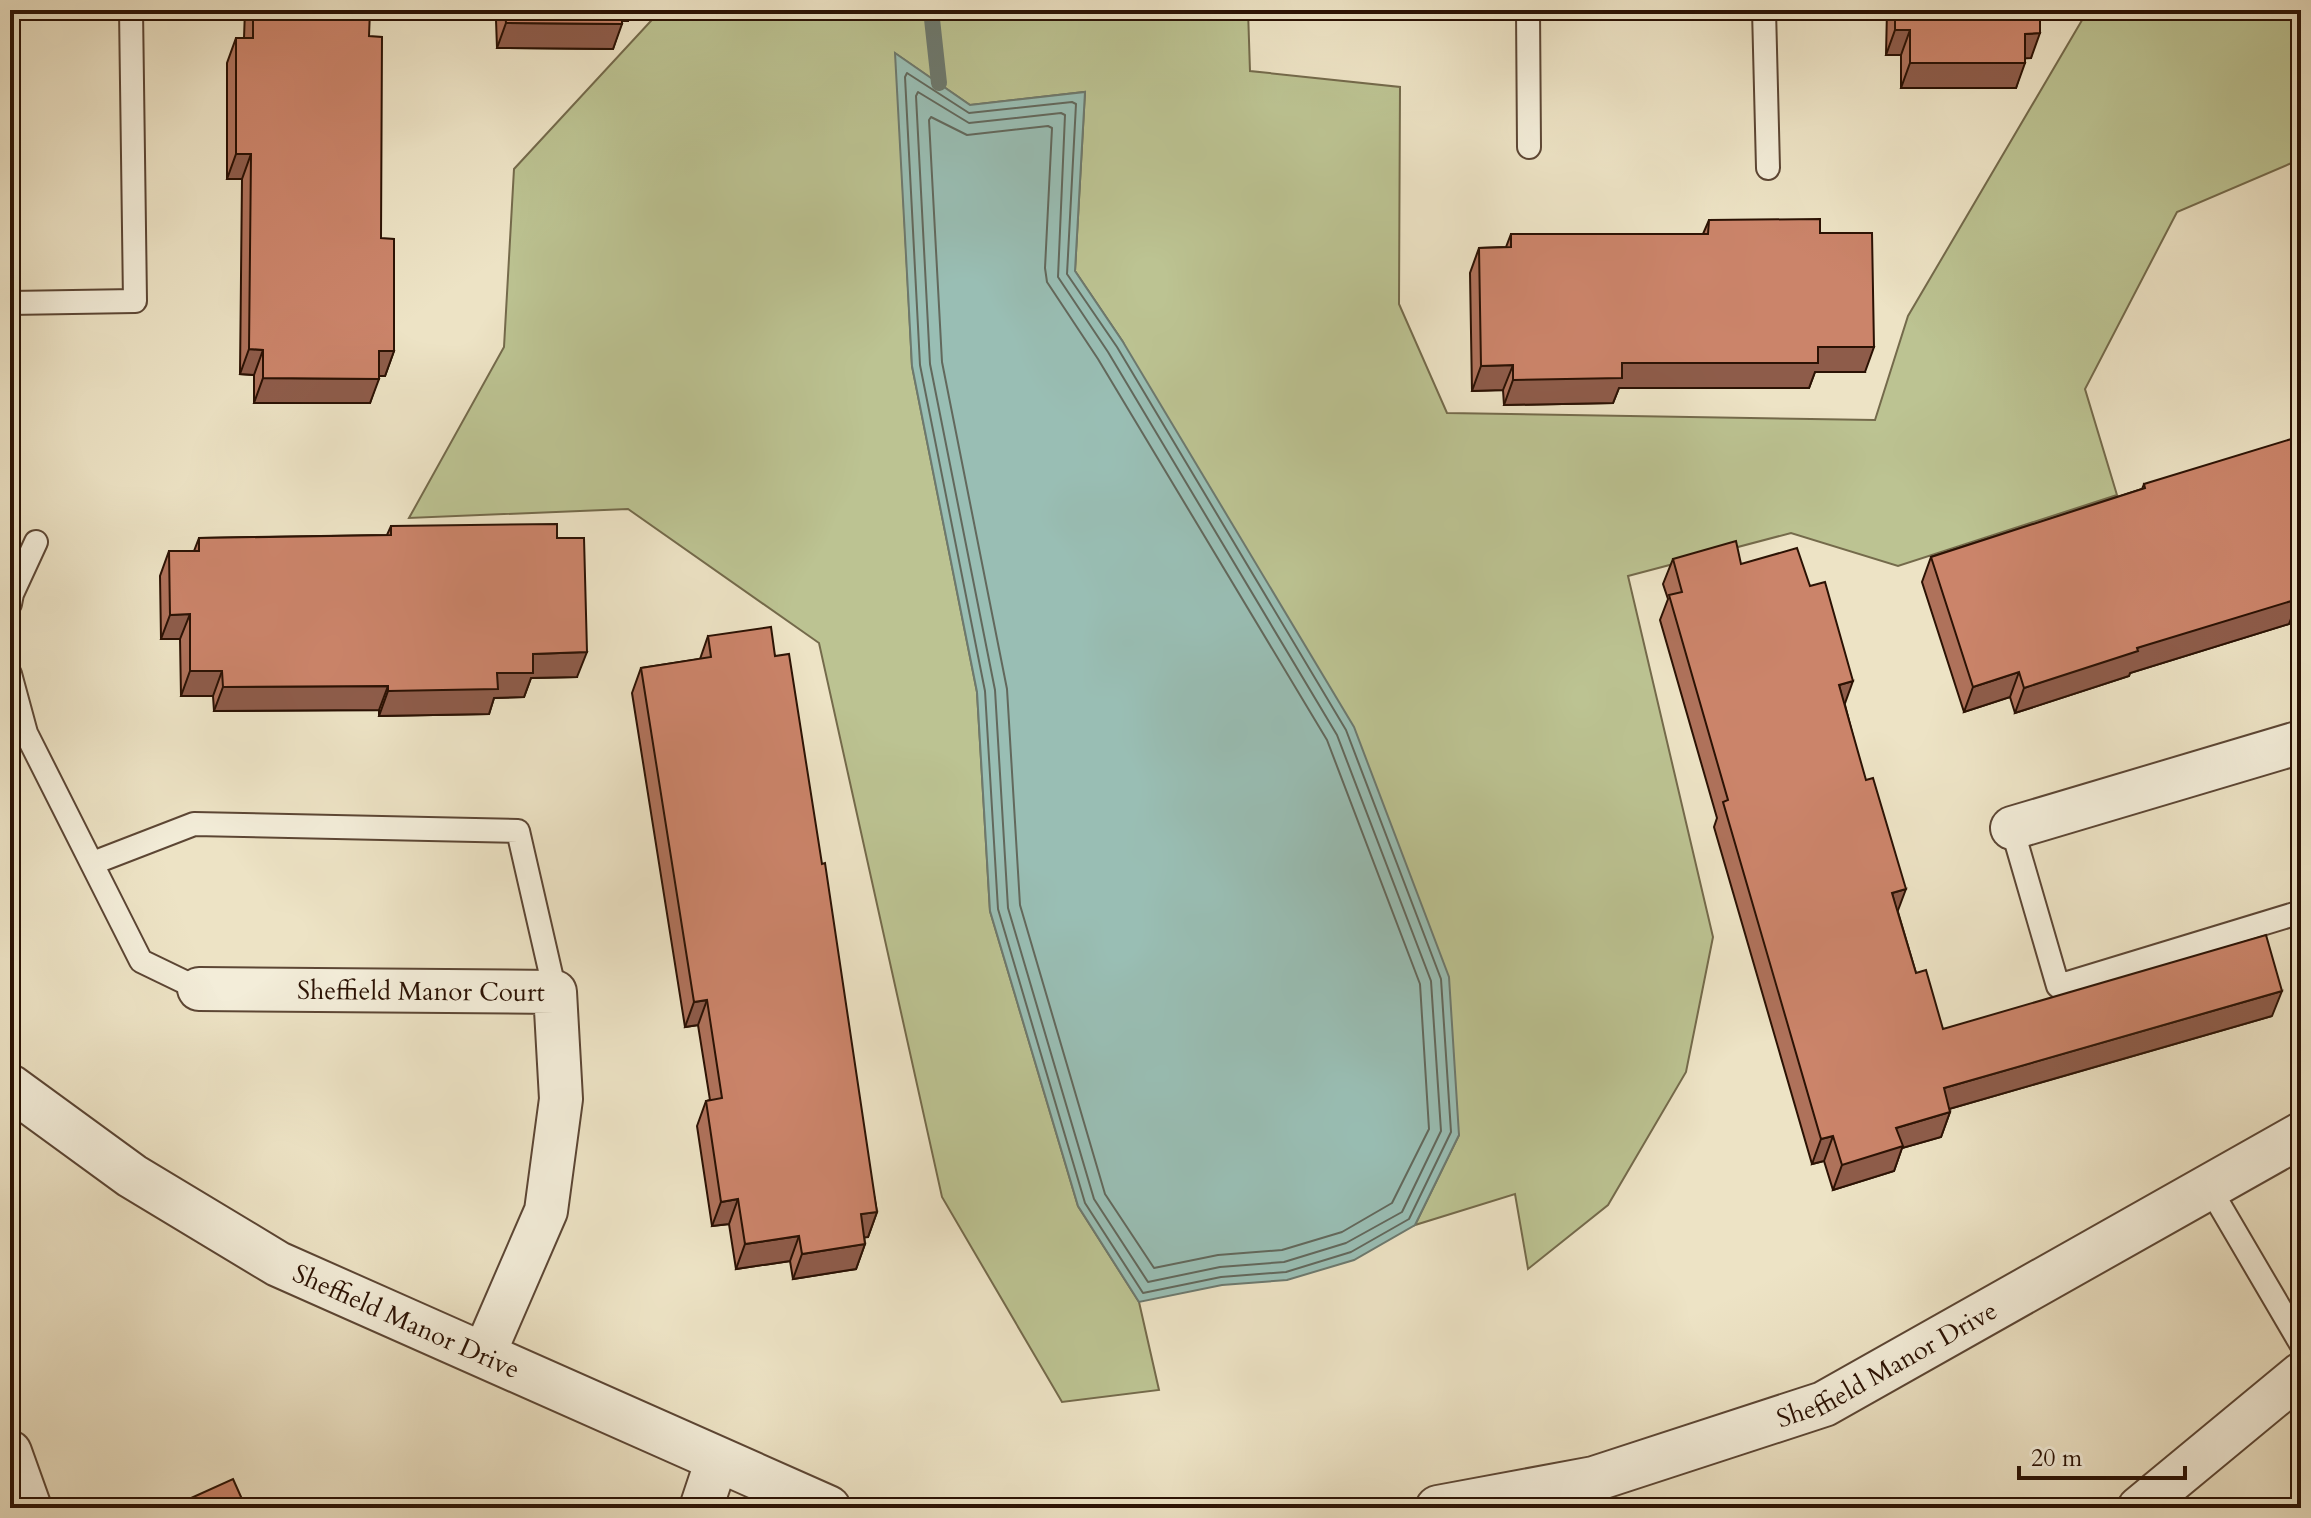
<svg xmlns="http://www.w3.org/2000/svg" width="2311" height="1518" font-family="Cardo,serif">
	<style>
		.green { fill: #bcc392; stroke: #746a4b; stroke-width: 2 }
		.water { fill: #99beb4; stroke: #6d796e; stroke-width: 2 }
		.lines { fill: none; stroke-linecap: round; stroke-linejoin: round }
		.shore { stroke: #62685c; stroke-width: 2 }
		.stream { stroke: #6d796e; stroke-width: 16 }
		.service-casing { stroke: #5c4634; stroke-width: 26 }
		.minor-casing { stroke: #5c4634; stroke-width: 46 }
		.tertiary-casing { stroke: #5c4634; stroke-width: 48 }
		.service { stroke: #f3edd9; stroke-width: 22 }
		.minor { stroke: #f3edd9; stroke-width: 42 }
		.tertiary { stroke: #f3edd9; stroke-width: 44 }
		.wall { fill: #af725b; stroke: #2b1204; stroke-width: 2 }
		.shaded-wall { fill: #8e5c4a; stroke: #2b1204; stroke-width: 2 }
		.building { fill: #cb846a; stroke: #2b1204; stroke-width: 2 }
		.labels { text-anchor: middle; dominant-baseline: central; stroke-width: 6; stroke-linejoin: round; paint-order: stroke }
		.street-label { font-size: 26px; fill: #2b1204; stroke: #f3edd9 }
	</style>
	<rect width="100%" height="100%" fill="#ede3c5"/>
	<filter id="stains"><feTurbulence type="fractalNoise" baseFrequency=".0025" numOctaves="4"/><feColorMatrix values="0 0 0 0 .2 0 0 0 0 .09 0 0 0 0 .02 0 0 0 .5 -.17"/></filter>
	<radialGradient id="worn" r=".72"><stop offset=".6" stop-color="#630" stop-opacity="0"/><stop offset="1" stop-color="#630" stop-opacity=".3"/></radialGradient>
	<!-- green -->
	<polygon class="green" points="661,10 1248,10 1250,71 1400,87 1399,304 1447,413 1875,420 1908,316 2088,10 2291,10 2301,15 2301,159 2177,212 2085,389 2117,495 1898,566 1791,533 1628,576 1713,937 1686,1072 1608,1205 1528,1269 1515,1194 1415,1225 1459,1135 1123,342 1075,271 1085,92 970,105 896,54 912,366 977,692 990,911 1078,1206 1139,1302 1159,1390 1062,1402 942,1197 819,643 628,509 409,518 504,347 514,169"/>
	<!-- water -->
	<polygon class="water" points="895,53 970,105 1085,92 1075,271 1123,342 1354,727 1449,977 1459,1135 1415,1225 1354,1260 1287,1280 1222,1285 1139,1302 1078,1206 990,911 977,692 912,366"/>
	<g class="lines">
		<!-- shore -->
		<g class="shore">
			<polygon points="907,73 969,113 1072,102 1076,104 1067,274 1117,347 1346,730 1441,979 1451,1132 1409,1219 1351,1252 1286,1272 1221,1277 1143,1293 1085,1203 998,909 985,691 920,365 905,77"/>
			<polygon points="918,92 969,123 1061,113 1065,115 1058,277 1108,352 1337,735 1431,981 1441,1131 1402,1212 1346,1243 1284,1262 1220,1267 1148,1282 1094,1199 1008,908 995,690 930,364 916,96"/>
			<polygon points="931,117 967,135 1048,126 1052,128 1045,268 1047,282 1098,359 1327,740 1420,984 1429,1129 1392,1203 1342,1232 1282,1250 1218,1255 1154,1268 1105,1194 1020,905 1007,689 942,362 929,120"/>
		</g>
		<!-- stream -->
		<polyline class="stream" points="931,10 939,83"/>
		<!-- service casing -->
		<g class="service-casing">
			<g id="service">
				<polyline points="1528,10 1529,147"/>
				<polyline points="1764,10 1768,168"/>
				<polyline points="10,303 135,301 131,10"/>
				<polyline points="10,604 12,594 36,542"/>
				<polyline points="10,674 26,733 141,961 199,989"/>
				<polyline points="2012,828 2058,986 2301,912"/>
				<polyline points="93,863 194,824 518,831 555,992"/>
				<polyline points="2209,1187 2301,1344"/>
			</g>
		</g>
		<!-- minor casing -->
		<g class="minor-casing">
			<g id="minor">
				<polyline points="2012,828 2301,742"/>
				<path id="s1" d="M199,989L555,992L561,1099L546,1211L484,1354"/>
				<polyline points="10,1452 30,1508"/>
				<polyline points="701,1508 717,1460"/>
				<polyline points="2139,1508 2301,1374"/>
			</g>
		</g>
		<!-- tertiary casing -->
		<g class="tertiary-casing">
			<g id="tertiary">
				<path id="s2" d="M10,1087L132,1176L278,1264L828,1508"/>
				<path id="s3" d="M1438,1508L1594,1479L1824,1404L2301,1135"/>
			</g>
		</g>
		<!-- service -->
		<use href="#service" class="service"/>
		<!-- minor -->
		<use href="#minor" class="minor"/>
		<!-- tertiary -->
		<use href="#tertiary" class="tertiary"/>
	</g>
	<!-- wall -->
	<g class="wall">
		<polygon points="245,10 253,10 369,36 381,238 394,351 385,376 379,376 370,403 254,403 254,375 240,374 242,179 227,179 227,63 236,38 244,38"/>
		<polygon points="482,10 632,10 628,21 622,21 613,49 497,48 496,20 482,20"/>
		<polygon points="1887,10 2040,10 2031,58 2025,58 2016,88 1901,88 1901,55 1886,55"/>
		<polygon points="1709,220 1820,233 1865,372 1815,372 1809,388 1619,388 1613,403 1504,405 1503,390 1472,391 1470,273 1479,248 1506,247 1511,234 1703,234"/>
		<polygon points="2144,484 2296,605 2289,624 2130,673 2129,676 2015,713 2010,697 1964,712 1922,582 1931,557 2142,489"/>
		<polygon points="391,526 557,538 577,677 531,678 524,697 494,698 489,714 379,716 379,710 214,711 213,696 181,696 180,639 161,639 160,576 169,551 194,551 199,538 387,535"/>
		<polygon points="1673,559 1741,564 1845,705 1898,912 1916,973 1943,1029 2272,1016 1949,1109 1950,1112 1941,1137 1902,1148 1894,1171 1833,1190 1824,1161 1812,1164 1714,827 1717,818 1660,620 1668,599 1663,584"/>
		<polygon points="708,636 775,656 877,1212 868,1237 864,1237 865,1244 856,1269 793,1279 790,1261 736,1269 729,1224 712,1226 697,1126 706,1101 710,1100 698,1025 685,1027 632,693 641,668 700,659"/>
	</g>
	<!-- shaded-wall -->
	<g class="shaded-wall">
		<polygon points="10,10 48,10 47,12 21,12 16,24 10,24"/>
		<polygon points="486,10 500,10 496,20 482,20"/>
		<polygon points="617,10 632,10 628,21 613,21"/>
		<polygon points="506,23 622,24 613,49 497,48"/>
		<polygon points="1895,30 1910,30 1901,55 1886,55"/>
		<polygon points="2040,33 2031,58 2016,59 2025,34"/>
		<polygon points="1910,63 2025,63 2016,88 1901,88"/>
		<polygon points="236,154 251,154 242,179 227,179"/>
		<polygon points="1818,347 1874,347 1865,372 1815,372 1809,388 1619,388 1613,403 1504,405 1513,380 1622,363"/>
		<polygon points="249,349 263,350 254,375 240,374"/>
		<polygon points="379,351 394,351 385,376 370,376"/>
		<polygon points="1513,365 1503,390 1472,391 1481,366"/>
		<polygon points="263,378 379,379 370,403 254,403"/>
		<polygon points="2301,581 2301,604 2296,605 2289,624 2130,673 2129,676 2015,713 2024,688 2137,648"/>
		<polygon points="190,614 180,639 161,639 170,615"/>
		<polygon points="587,652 577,677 531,678 524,697 494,698 489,714 379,716 388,691 497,673 533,654"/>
		<polygon points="190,671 222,671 213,696 181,696"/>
		<polygon points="2019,672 2010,697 1964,712 1973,687"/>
		<polygon points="1853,681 1844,706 1839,685"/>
		<polygon points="388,686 379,710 214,711 223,687"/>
		<polygon points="1906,889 1897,913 1892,893"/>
		<polygon points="2282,991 2272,1016 1935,1113 1944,1088"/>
		<polygon points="707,1000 698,1025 685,1027 694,1002"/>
		<polygon points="1950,1112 1941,1137 1902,1148 1894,1171 1833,1190 1842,1165 1896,1128"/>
		<polygon points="1833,1136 1824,1161 1812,1164 1821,1139"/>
		<polygon points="738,1199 729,1224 712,1226 721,1202"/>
		<polygon points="877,1212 868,1237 852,1239 861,1214"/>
		<polygon points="799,1236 790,1261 736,1269 745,1244"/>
		<polygon points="865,1244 856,1269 793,1279 802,1254"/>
	</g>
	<!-- building -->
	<g class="building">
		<polygon points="253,10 370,10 369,36 382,37 381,238 394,239 394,351 379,351 379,379 263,378 263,350 249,349 251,154 236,154 236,38 253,38"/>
		<polygon points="505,10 622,10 622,24 506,23"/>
		<polygon points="1895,10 2040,10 2040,33 2025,34 2025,63 1910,63 1910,30 1895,30"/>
		<polygon points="1820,219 1820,233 1872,233 1874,347 1818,347 1818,363 1622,363 1622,378 1513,380 1513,365 1481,366 1479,248 1511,247 1511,234 1708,234 1709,220"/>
		<polygon points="2301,436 2301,581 2294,584 2298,599 2137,648 2138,651 2024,688 2019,672 1973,687 1931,557 2145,488 2144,484"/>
		<polygon points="557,524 557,538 584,538 587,652 533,654 533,673 497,673 498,689 388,691 388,686 223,687 222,671 190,671 190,614 170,615 169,551 199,551 199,538 391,535 391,526"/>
		<polygon points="1736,541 1741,564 1797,548 1810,586 1825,582 1853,681 1839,685 1866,780 1873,778 1906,889 1892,893 1916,973 1926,970 1943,1029 2266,935 2282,991 1944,1088 1950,1112 1896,1128 1903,1146 1842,1165 1833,1136 1821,1139 1723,802 1728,800 1669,595 1682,592 1673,559"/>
		<polygon points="771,627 775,656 789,654 822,864 825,863 877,1212 861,1214 865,1244 802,1254 799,1236 745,1244 738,1199 721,1202 706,1101 722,1098 707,1000 694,1002 641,668 711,657 708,636"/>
		<polygon points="233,1479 246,1508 169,1508"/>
	</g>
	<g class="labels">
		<!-- street labels -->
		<g class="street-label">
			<text stroke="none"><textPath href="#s1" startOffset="222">Sheffield Manor Court</textPath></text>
			<text stroke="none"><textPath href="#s2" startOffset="462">Sheffield Manor Drive</textPath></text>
			<text stroke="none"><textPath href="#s3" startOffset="474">Sheffield Manor Drive</textPath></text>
		</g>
	</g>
	<!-- margin -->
	<rect width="2311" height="1518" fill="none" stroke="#ede3c5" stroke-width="40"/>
	<rect x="12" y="12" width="2287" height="1494" fill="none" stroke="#2b1204" stroke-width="4"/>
	<rect x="20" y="20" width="2271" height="1478" fill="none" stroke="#2b1204" stroke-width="2"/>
	<!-- scale -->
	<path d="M2019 1466v12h166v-12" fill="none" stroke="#2b1204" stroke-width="4"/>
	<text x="2031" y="1466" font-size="24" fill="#2b1204" stroke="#f3edd9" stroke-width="6" paint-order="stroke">20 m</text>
	<rect width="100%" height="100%" filter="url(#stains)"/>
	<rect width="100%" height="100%" fill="url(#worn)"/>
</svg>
